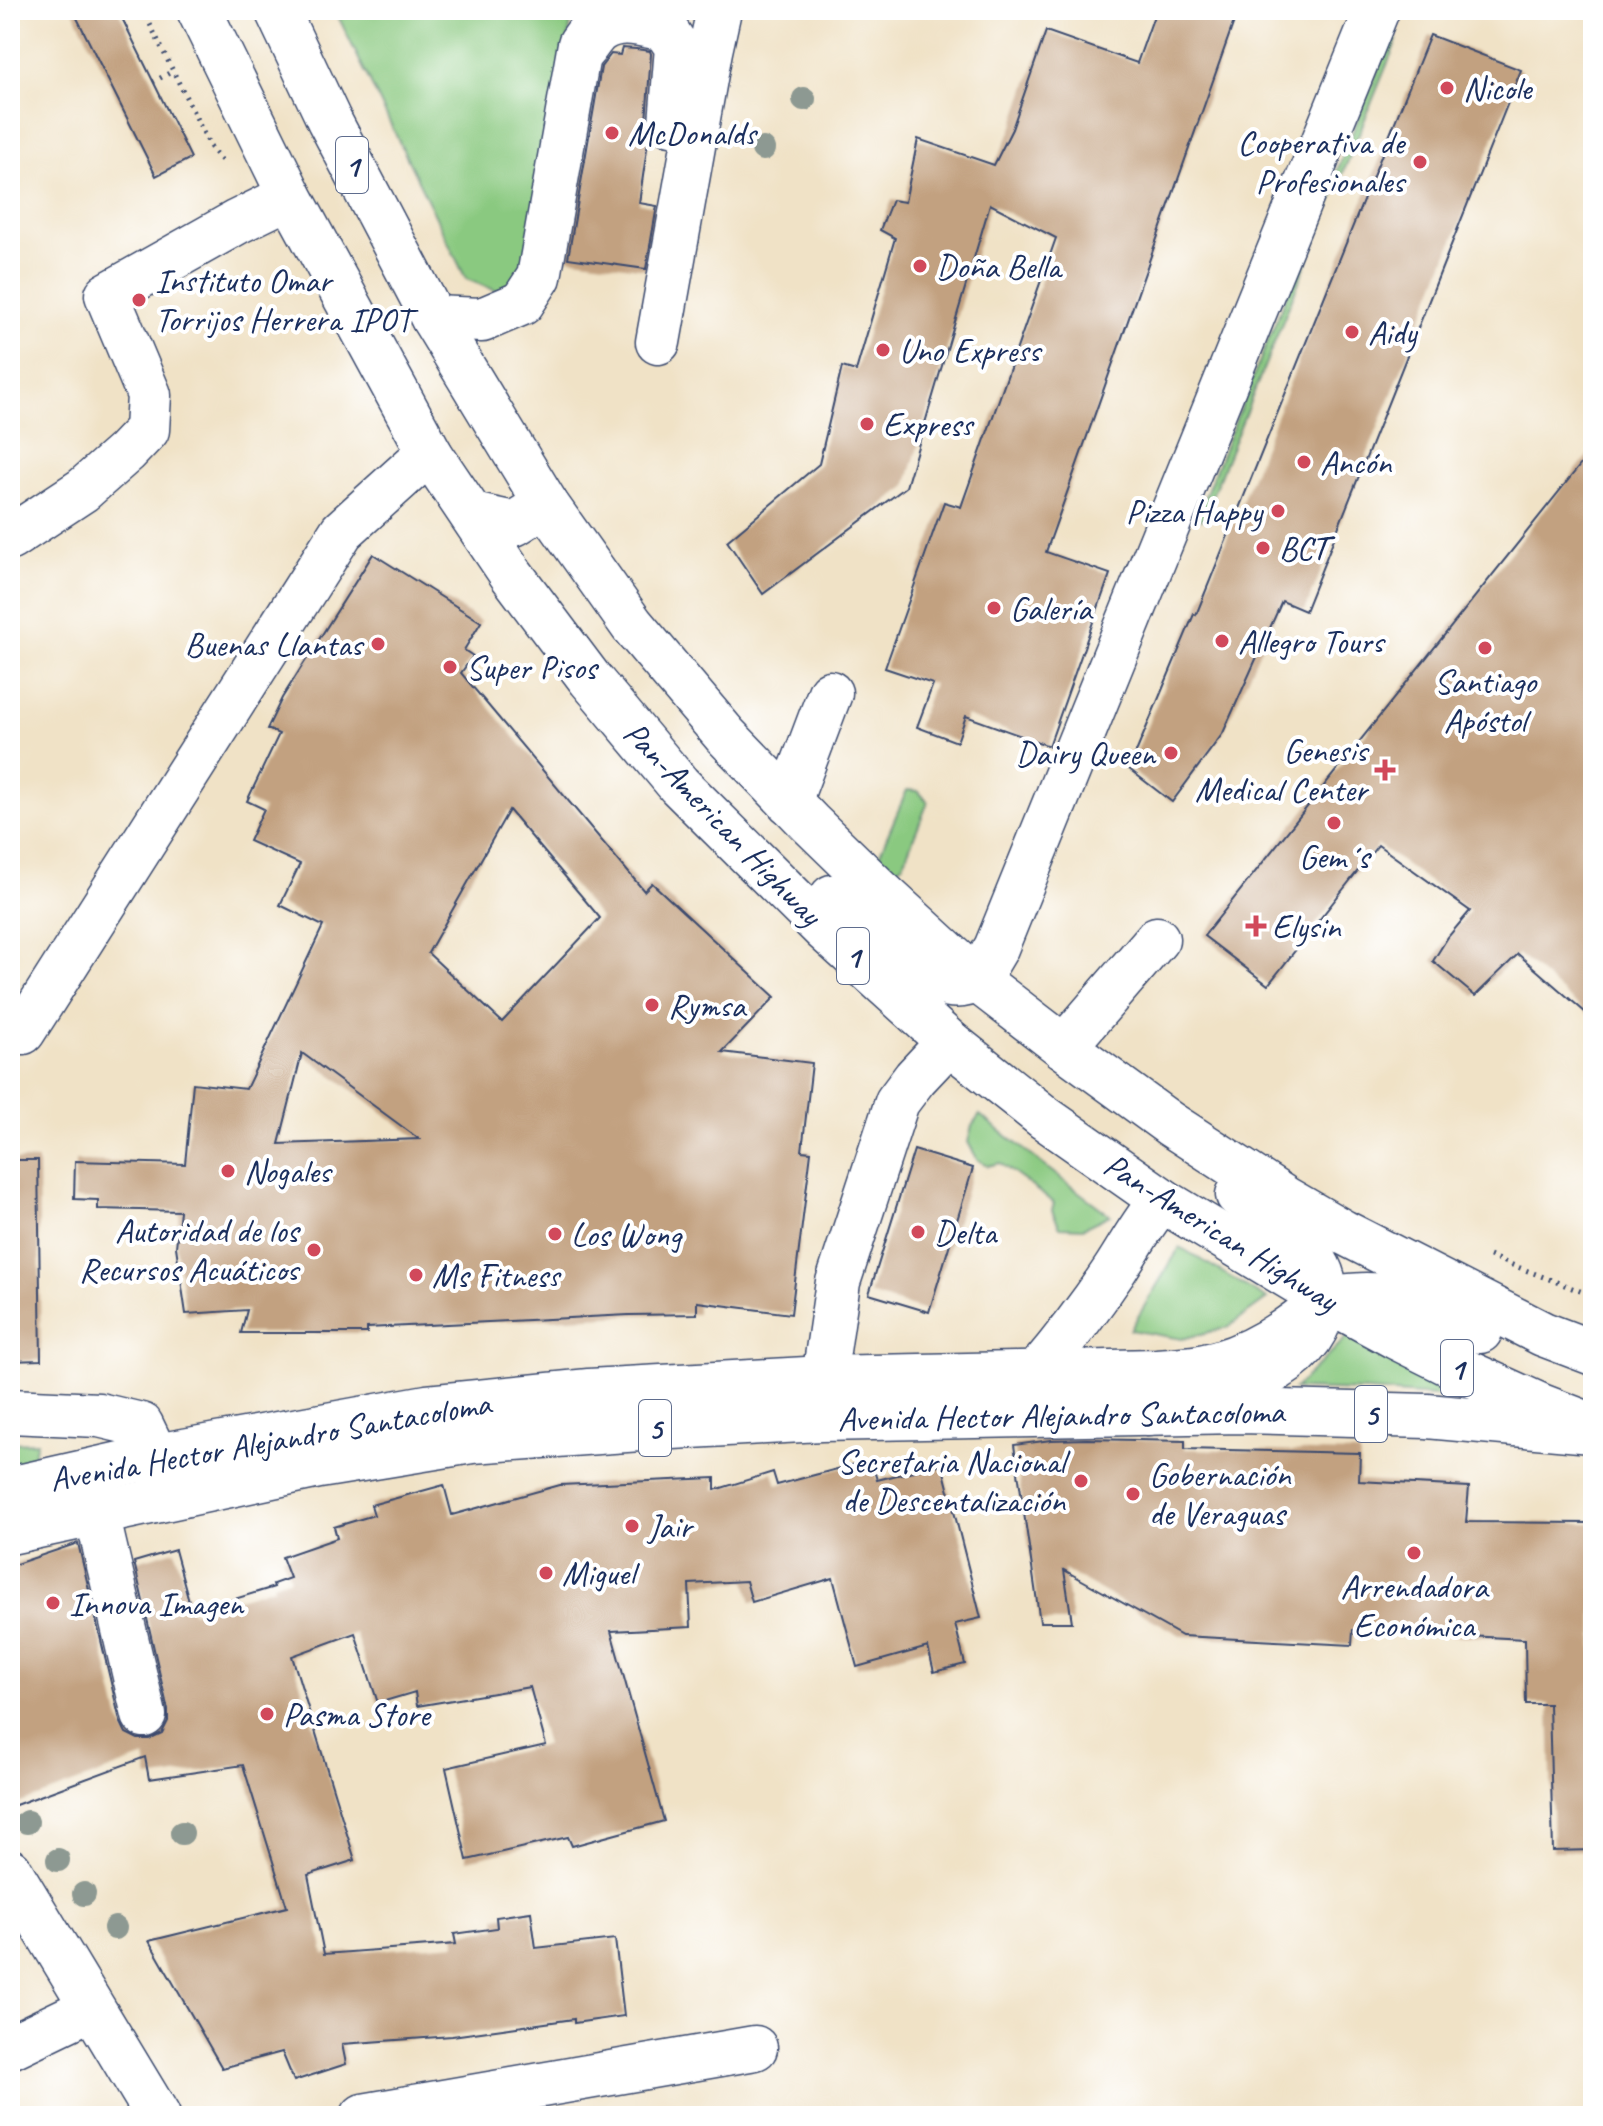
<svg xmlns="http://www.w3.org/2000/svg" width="1603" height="2126" font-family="Caveat,sans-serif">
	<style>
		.green { fill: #8ac980; stroke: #527c6f; stroke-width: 2 }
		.building { fill: #c2a180; fill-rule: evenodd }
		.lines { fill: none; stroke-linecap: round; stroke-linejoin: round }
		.minor-casing { stroke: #3b4a6e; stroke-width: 47 }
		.major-casing { stroke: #3b4a6e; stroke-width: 47 }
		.highway-casing { stroke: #3b4a6e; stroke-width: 47 }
		.path { stroke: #3b4a6e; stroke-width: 5; stroke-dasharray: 2 6; stroke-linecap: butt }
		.minor { stroke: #fff; stroke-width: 44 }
		.major { stroke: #fff; stroke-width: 44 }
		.highway { stroke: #fff; stroke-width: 44 }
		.tree { fill: #8d9992 }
		.poi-dot { fill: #d1495b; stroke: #fff; stroke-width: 3 }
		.labels { text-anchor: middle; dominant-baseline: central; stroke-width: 8; stroke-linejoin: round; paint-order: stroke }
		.shield { fill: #fff; stroke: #5f6d8e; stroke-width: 2 }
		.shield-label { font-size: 32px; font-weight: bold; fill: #1b2f5e }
		.poi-label { font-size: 34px; fill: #1b2f5e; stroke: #fff; text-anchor: start }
		.street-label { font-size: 34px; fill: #1b2f5e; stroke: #fff }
	</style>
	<rect width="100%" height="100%" fill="#fff"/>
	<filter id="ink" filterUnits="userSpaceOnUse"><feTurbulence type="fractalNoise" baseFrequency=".0125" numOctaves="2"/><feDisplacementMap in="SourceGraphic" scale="16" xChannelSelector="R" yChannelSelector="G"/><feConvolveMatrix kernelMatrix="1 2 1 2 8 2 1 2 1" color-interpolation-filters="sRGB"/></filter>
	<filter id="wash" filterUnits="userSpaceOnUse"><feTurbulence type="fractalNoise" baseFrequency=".006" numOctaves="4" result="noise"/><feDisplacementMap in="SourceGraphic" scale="32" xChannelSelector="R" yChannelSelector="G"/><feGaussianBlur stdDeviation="1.8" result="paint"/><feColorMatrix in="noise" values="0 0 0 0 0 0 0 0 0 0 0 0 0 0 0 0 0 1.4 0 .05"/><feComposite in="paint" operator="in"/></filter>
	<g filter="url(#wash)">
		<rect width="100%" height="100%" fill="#f0e2c6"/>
		<!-- green -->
		<g class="green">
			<polygon points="335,10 573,10 533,258 502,293 466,279"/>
			<polygon points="1391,38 1397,40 1202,520 1196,518"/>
			<polygon points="907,790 918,791 928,802 903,864 894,869 883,865 878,858"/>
			<polygon points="980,1115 1064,1181 1110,1215 1083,1228 1060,1227 1052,1211 1054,1203 1000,1163 988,1166 977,1159 968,1142 972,1126"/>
			<polygon points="1180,1247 1267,1299 1228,1327 1182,1339 1130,1330"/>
			<polygon points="1349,1335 1447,1397 1368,1391 1294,1389"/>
			<polygon points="37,1442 32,1460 10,1467 10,1443"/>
		</g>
		<g id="blocks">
			<!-- building -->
			<g class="building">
				<polygon points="73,10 118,10 191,158 156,176"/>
				<polygon points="1156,10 1238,10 1046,552 1110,574 1049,746 966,716 957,742 917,727 933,684 885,668 944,502 961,507 1056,238 990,204 906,487 763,594 727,541 819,464 842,367 856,371 895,238 880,230 892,200 905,202 918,139 994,165 1012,129 1046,31 1137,63"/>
				<polygon points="1430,35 1521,70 1305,611 1282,601 1223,733 1172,802 1129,769 1194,614 1196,615"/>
				<polygon points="622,48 636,49 650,51 651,54 646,121 649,135 639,203 657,206 646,269 568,258 601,67 611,54 620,55"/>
				<polygon points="1593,449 1593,1019 1518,954 1475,996 1433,961 1448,937 1470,911 1378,845 1268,985 1204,936"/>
				<path d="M373,554L481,622L464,650L473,656L461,673L644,891L652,883L775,997L722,1052L812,1063L802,1151L811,1152L791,1314L697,1302V1314L629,1315L367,1328V1333H241L247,1310L186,1314L176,1247L180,1211L98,1209V1200L74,1199L75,1161L185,1164L193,1083L246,1089L323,926L280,905L300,864L249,841L264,809L247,801L279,734L267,729L282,698ZM509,810L600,918L502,1022L428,953ZM302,1053L419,1139L279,1144Z"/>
				<polygon points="914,1150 973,1168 929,1312 869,1294"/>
				<polygon points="10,1160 38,1160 41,1360 10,1361"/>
				<polygon points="1087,1439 1185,1441 1185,1449 1360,1453 1359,1481 1469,1487 1466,1522 1593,1523 1593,1850 1553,1851 1549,1704 1526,1704 1525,1639 1353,1630 1352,1645 1182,1636 1064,1570 1072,1622 1040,1622 1014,1445 1051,1440"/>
				<polygon points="871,1460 877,1480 942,1464 981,1618 955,1624 965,1664 934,1672 928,1647 857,1667 833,1578 752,1602 746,1581 689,1584 691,1627 611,1631 664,1821 572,1846 568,1837 467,1860 446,1768 546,1745 530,1687 417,1706 415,1692 378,1703 355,1633 292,1656 355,1860 308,1875 324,1954 456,1944 454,1934 497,1928 496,1917 531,1912 536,1948 615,1939 624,2016 574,2023 574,2019 452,2036 342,2044 346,2064 294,2081 282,2052 222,2068 149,1941 287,1907 243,1765 149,1779 145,1757 10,1807 10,1566 78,1543 120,1721 126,1733 138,1739 149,1739 162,1733 168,1721 168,1710 134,1562 175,1550 192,1612 274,1587 273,1584 290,1578 282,1557 337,1538 334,1527 374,1515 371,1505 444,1485 452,1515 560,1485 715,1478 715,1490 773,1472 777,1485"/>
			</g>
		</g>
	</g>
	<g filter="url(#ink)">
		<use href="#blocks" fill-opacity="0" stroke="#3b4a6e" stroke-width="2"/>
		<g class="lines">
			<!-- minor casing -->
			<g class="minor-casing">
				<g id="minor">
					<path d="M583,50C588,44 594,34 600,30C620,16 644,25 665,29L677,47L671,123"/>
					<polyline points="433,318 482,320 522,303 539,277 580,44 604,10"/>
					<polyline points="658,342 710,51 719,10"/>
					<polyline points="472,515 514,524 546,504"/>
					<polyline points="10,538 83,490 126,452 147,430 149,395 107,295 237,222 290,196"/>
					<polyline points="789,802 830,693"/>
					<polyline points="977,980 996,948 1377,10"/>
					<polyline points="23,1032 342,531 414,466 431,455"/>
					<polyline points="1064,1047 1157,939"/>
					<path d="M1036,1374C1064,1341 1090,1307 1114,1271C1130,1247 1143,1221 1162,1200"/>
					<polyline points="824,1378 838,1282 897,1102 915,1078 949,1042"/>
					<polyline points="10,1411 99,1415 141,1425 156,1456 165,1493"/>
					<polyline points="97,1514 144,1715"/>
					<polyline points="10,1871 158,2116"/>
					<polyline points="10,2047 91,2008"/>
					<polyline points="363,2116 755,2048"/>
				</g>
			</g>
			<!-- major casing -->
			<g class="major-casing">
				<g id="major">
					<path d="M10,1489L156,1456L427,1407L589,1391L824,1378L1157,1371C1171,1370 1186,1369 1201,1367C1250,1358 1289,1330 1326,1299"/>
					<polyline points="10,1532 319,1466 472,1441 654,1428 821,1419 1241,1411 1427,1416 1591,1431"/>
				</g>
			</g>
			<!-- highway casing -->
			<g class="highway-casing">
				<g id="highway">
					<polyline points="199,10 290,196 431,455 511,574 590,679 679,785 824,929 949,1042 1045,1118 1162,1200 1326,1299 1396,1337 1468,1373 1541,1406 1593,1426"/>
					<polyline points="277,10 329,120 433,318 546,504 632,625 725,735 810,823 881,892 977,980 1064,1047 1170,1124 1284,1198 1343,1232 1543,1334 1593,1353"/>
					<path d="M832,897L921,973C939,984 957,991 977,980"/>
					<path d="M1326,1299C1350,1295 1371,1293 1395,1298L1480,1331"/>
					<path d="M1148,1413C1208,1397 1305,1381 1323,1310C1327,1294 1325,1277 1316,1263C1309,1251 1296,1242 1285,1234C1269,1221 1254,1208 1238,1195"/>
				</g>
			</g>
			<!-- path -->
			<g class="path">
				<polyline points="143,10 211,148 225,164"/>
				<polyline points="153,82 173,71"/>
				<polyline points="1489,1256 1593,1296"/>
			</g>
			<!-- minor -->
			<use href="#minor" class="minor"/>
			<!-- major -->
			<use href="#major" class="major"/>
			<!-- highway -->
			<use href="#highway" class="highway"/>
		</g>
		<!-- trees -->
		<g class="tree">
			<circle cx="804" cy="99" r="12"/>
			<circle cx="763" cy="149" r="12"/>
			<circle cx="27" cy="1822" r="12"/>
			<circle cx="182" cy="1833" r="12"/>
			<circle cx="58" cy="1860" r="12"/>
			<circle cx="84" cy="1894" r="12"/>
			<circle cx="115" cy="1928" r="12"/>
		</g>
	</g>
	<!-- markers -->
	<g class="poi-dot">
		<circle cx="1447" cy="88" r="8"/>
		<circle cx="612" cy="133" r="8"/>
		<circle cx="1420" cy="162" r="8"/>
		<circle cx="920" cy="266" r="8"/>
		<circle cx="139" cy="300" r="8"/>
		<circle cx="1352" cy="332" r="8"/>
		<circle cx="883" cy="350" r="8"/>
		<circle cx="867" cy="424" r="8"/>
		<circle cx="1304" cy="462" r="8"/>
		<circle cx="1278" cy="511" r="8"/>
		<circle cx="1263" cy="548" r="8"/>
		<circle cx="994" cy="608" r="8"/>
		<circle cx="1222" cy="641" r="8"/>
		<circle cx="378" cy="644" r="8"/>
		<circle cx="1485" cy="648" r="8"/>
		<circle cx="450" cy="667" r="8"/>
		<circle cx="1171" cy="753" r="8"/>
		<path d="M1381 758h8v8h8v8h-8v8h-8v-8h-8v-8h8z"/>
		<circle cx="1334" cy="823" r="8"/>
		<path d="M1252 914h8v8h8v8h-8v8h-8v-8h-8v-8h8z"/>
		<circle cx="652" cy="1005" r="8"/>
		<circle cx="228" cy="1171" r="8"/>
		<circle cx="918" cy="1232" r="8"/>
		<circle cx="555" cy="1234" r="8"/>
		<circle cx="314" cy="1250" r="8"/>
		<circle cx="416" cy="1275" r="8"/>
		<circle cx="1081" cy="1481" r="8"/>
		<circle cx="1133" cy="1494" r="8"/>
		<circle cx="632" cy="1526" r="8"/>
		<circle cx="1414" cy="1553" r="8"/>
		<circle cx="546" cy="1573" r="8"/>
		<circle cx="53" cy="1603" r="8"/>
		<circle cx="267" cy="1714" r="8"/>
	</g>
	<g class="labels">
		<!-- shield labels -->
		<g class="shield">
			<rect x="336" y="137" width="32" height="56" rx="6"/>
			<rect x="837" y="928" width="32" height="56" rx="6"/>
			<rect x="1441" y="1340" width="32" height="56" rx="6"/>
			<rect x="1355" y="1386" width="32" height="56" rx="6"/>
			<rect x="639" y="1400" width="32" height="56" rx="6"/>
		</g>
		<g class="shield-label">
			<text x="352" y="165">1</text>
			<text x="853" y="956">1</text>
			<text x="1457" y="1368">1</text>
			<text x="1371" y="1414">5</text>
			<text x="655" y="1428">5</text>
		</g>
		<!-- poi labels -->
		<g class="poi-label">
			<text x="1463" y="88">Nicole</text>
			<text x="628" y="133">McDonalds</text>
			<text x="1404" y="142" text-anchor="end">Cooperativa de<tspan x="1404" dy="39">Profesionales</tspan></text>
			<text x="936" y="266">Doña Bella</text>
			<text x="155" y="280">Instituto Omar<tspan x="155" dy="39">Torrijos Herrera IPOT</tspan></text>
			<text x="1368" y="332">Aidy</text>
			<text x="899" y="350">Uno Express</text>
			<text x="883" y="424">Express</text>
			<text x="1320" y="462">Ancón</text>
			<text x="1262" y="511" text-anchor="end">Pizza Happy</text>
			<text x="1279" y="548">BCT</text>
			<text x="1010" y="608">Galería</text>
			<text x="1238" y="641">Allegro Tours</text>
			<text x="362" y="644" text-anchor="end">Buenas Llantas</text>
			<text x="466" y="667">Super Pisos</text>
			<text x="1485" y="681" text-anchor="middle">Santiago<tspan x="1485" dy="39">Apóstol</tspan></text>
			<text x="1367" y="750" text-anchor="end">Genesis<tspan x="1367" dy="39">Medical Center</tspan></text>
			<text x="1155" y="753" text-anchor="end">Dairy Queen</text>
			<text x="1334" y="856" text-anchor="middle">Gem´s</text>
			<text x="1272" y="926">Elysin</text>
			<text x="668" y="1005">Rymsa</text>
			<text x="244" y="1171">Nogales</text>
			<text x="298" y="1230" text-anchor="end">Autoridad de los<tspan x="298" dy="39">Recursos Acuáticos</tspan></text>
			<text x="934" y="1232">Delta</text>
			<text x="571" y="1234">Los Wong</text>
			<text x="432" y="1275">Ms Fitness</text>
			<text x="1065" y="1461" text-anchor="end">Secretaria Nacional<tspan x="1065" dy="39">de Descentalización</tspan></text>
			<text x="1149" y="1474">Gobernación<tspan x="1149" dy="39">de Veraguas</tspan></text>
			<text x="648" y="1526">Jair</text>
			<text x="562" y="1573">Miguel</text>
			<text x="1414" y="1586" text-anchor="middle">Arrendadora<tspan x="1414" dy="39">Económica</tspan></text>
			<text x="69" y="1603">Innova Imagen</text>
			<text x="283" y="1714">Pasma Store</text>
		</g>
		<!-- street labels -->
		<g class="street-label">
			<text transform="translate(723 823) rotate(46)">Pan-American Highway</text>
			<text transform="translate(1221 1232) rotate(32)">Pan-American Highway</text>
			<text transform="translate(1061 1415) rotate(-1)">Avenida Hector Alejandro Santacoloma</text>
			<text transform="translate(270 1441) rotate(-10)">Avenida Hector Alejandro Santacoloma</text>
		</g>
	</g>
	<!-- margin -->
	<rect width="1603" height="2126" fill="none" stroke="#fff" stroke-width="40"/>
</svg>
